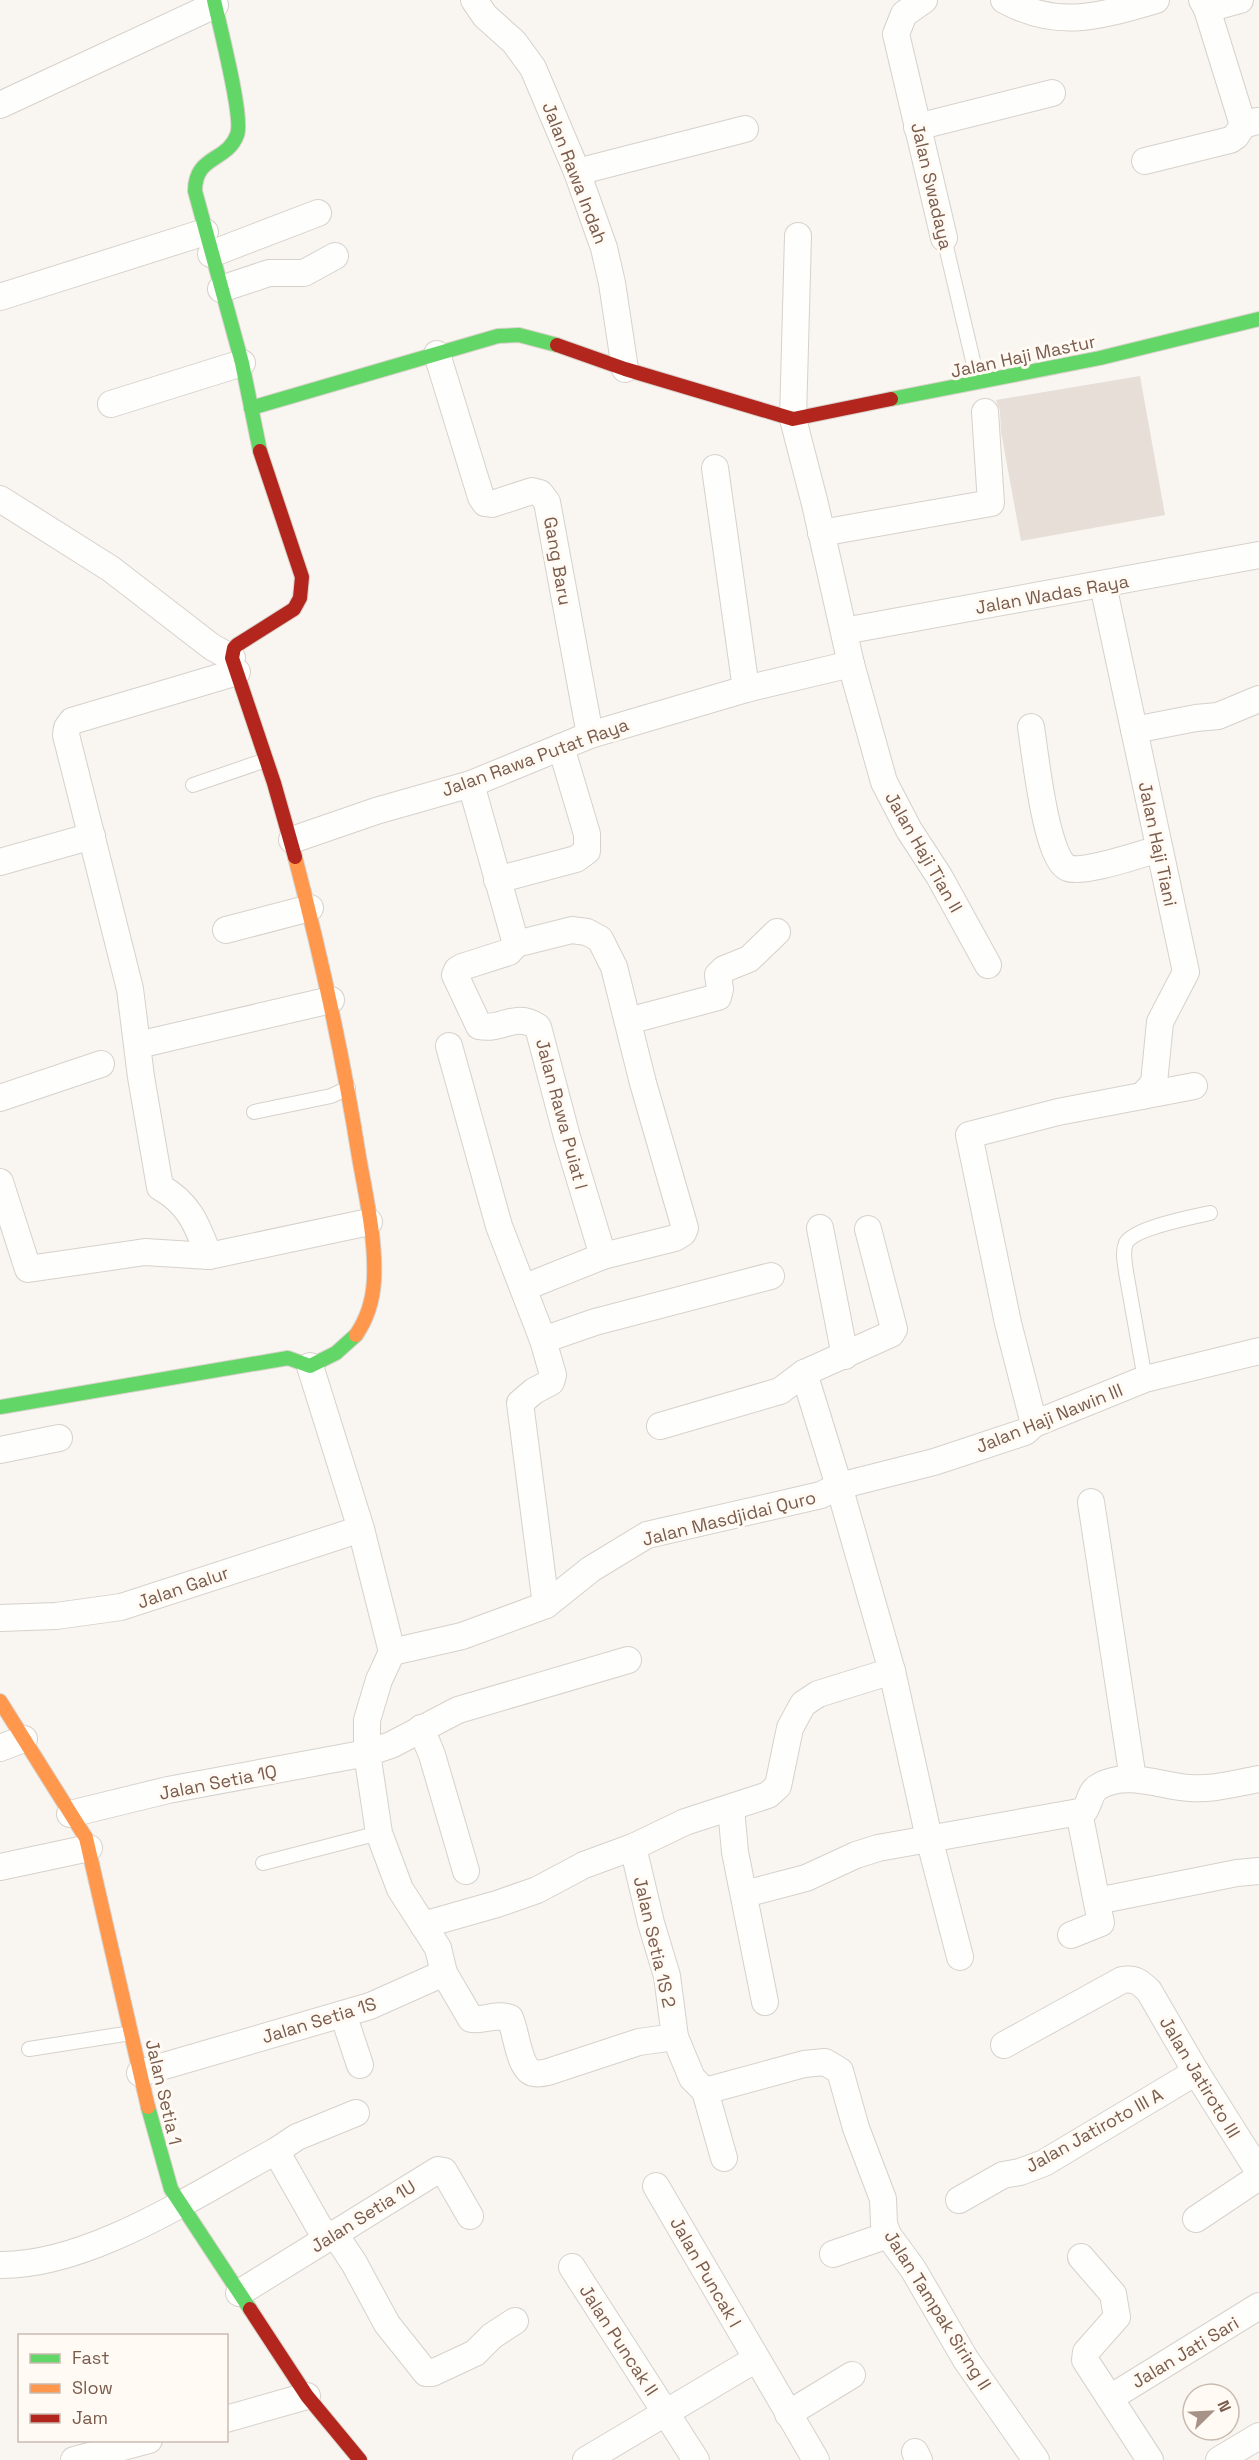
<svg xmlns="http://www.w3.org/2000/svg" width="1259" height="2460" font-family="'Space Grotesk',sans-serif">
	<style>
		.building { fill: #e6ded7 }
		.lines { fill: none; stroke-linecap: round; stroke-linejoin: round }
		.lane-casing { stroke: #d7d1cb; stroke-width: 16 }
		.street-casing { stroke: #d7d1cb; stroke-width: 28 }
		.fast-casing { stroke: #d9d2cb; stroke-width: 16 }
		.slow-casing { stroke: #d9d2cb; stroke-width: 16 }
		.jam-casing { stroke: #d9d2cb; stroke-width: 16 }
		.lane { stroke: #fefefd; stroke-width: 14 }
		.street { stroke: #fefefd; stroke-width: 26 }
		.fast { stroke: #63d668; stroke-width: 14 }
		.slow { stroke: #ff974d; stroke-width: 14 }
		.jam { stroke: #b3261e; stroke-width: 14 }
		.labels { text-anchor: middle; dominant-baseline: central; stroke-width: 6; stroke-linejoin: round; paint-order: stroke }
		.street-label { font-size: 18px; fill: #7a5c4d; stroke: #fffaf3 }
	</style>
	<rect width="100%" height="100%" fill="#f9f5f0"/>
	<!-- building -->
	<polygon class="building" points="1140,376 1165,515 1021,541 1001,432 1000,411 996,400"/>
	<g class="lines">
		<!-- lane casing -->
		<g class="lane-casing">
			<g id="lane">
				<polyline points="944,238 978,382"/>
				<polyline points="193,785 266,760"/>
				<polyline points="254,1112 331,1096 348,1088"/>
				<path d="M1145,1379L1126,1272C1125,1263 1122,1252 1126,1243C1134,1228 1192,1217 1210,1213"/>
				<polyline points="263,1863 379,1833"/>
				<polyline points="29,2049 131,2033"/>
			</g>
		</g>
		<!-- street casing -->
		<g class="street-casing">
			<g id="street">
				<polyline points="474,0 485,16 514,42 533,68 577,172 604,248 612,283 625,369"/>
				<polyline points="924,0 904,14 896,34 944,238"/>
				<path d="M1004,0C1059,30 1100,16 1156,0"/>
				<polyline points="1202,0 1207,9 1243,125"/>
				<polyline points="1207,9 1240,0"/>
				<polyline points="0,105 215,5"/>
				<polyline points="917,127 1052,93"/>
				<polyline points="1145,161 1230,140 1236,136 1243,125 1257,121"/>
				<polyline points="577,172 745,129"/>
				<polyline points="798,236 793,419 815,504 851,664 884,782 909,830 939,876 988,965"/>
				<polyline points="211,254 318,213"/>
				<polyline points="221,289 269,273 304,273 335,256"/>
				<polyline points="0,297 205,232"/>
				<polyline points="437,354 481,497 485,503 492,504 532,491 540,493 547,502 590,735"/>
				<polyline points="111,404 242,363"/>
				<polyline points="715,468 746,689"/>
				<polyline points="0,499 111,569 212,647 232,658"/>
				<polyline points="821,533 991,503 985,412"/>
				<polyline points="1103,585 1186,972 1160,1022 1154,1083 1142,1096"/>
				<polyline points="844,631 1259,555"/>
				<path d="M1031,727C1035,752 1046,860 1068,868C1084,874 1141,854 1159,849"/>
				<polyline points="1134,730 1196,718 1218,716 1259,699"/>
				<polyline points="471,784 516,944 572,930 587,932 600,939 614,967 643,1083 685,1228 683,1233 675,1238 603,1256"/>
				<polyline points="292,840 376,811 471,784 590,735 746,689 851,664"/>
				<polyline points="0,862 92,836"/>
				<polyline points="497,880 576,859 587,851 587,834 561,747"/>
				<polyline points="226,930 310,908"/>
				<path d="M516,944L509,952L462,967L457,970L455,975L479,1026C503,1031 515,1011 538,1027L567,1137L603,1256L523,1288"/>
				<polyline points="628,1021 718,997 720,989 718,975 724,969 749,959 777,932"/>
				<polyline points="138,1045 331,1000"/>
				<polyline points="449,1046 499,1226 543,1340 553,1375 551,1382 534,1391 520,1403 546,1605"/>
				<polyline points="0,1098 101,1064"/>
				<polyline points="0,1182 28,1269 145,1252 209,1256 369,1222"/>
				<polyline points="820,1228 845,1356"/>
				<path d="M209,1256C197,1225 190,1204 160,1187L141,1077L130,989L66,735L67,728L72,721L237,672"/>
				<polyline points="543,1340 595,1322 771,1276"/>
				<polyline points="310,1366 361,1529 392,1652"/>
				<polyline points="804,1373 839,1486 892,1671 929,1838 960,1957"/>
				<polyline points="1034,1424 1008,1323 969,1135 1058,1112 1194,1086"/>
				<polyline points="660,1426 780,1391 804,1373 891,1334 894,1329 868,1229"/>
				<polyline points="0,1450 59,1438"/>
				<polyline points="1091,1502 1133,1779"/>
				<polyline points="0,1618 56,1616 121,1607 361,1529"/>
				<polyline points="392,1652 462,1636 546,1605 591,1569 647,1535 821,1495 839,1486 934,1462 1025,1432 1034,1424 1145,1379 1259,1351"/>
				<path d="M392,1652L379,1680L367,1720V1753L379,1833L400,1889L438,1948L444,1973L471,2019C485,2021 496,2013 510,2018C516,2030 519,2071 534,2073C538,2074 544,2073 548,2072L639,2042L675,2037"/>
				<polyline points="421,1728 432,1755 466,1871"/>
				<polyline points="0,1748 24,1739"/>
				<polyline points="731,1808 735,1852 765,2002"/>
				<polyline points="70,1814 168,1790 367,1753 391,1745 458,1710 628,1660"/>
				<polyline points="633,1847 651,1923 667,1976 675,2037 692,2078 705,2091 804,2064 825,2062 840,2071 856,2128 883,2199 884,2224 888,2235 913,2269 966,2360 1036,2460"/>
				<polyline points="0,1867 89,1848"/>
				<path d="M745,1894L806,1878L856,1855L878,1848L1079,1812L1085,1810C1090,1802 1090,1792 1098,1787C1125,1770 1161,1786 1190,1788C1213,1790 1236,1783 1259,1779"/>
				<polyline points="1097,1901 1237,1873 1259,1871"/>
				<polyline points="423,1925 497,1904 537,1890 584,1865 633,1847 685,1822 768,1795 778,1786 790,1728 803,1704 818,1694 892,1671"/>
				<polyline points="1071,1935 1101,1923 1079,1812"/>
				<polyline points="343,2014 360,2065"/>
				<path d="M1004,2045L1122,1980C1135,1978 1140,1982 1149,1991L1196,2072L1259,2172"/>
				<polyline points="140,2073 370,2006 444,1973"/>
				<polyline points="705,2091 724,2158"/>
				<polyline points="276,2151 326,2239"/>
				<polyline points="656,2186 816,2460"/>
				<polyline points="959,2200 1003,2175 1020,2172 1044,2163 1196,2072"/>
				<polyline points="1196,2219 1259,2177"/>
				<polyline points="334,2233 354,2263 387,2324 426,2373 432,2373 475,2353 492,2336 515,2321"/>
				<polyline points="833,2254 888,2235"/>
				<polyline points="1081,2257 1113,2294 1117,2317 1086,2352 1085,2360 1150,2460"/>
				<path d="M0,2265C91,2266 197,2193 276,2151L297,2137L356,2113"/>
				<polyline points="572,2267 696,2460"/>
				<polyline points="239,2293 438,2170 444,2171 470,2216"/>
				<polyline points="1110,2398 1259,2306"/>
				<polyline points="788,2414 852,2375"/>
				<polyline points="226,2419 307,2396"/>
				<polyline points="915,2452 919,2460"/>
				<polyline points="74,2460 149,2440"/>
				<polyline points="586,2460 756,2359"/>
				<polyline points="1219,2460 1259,2436"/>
			</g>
		</g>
		<!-- fast casing -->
		<g class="fast-casing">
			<g id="fast">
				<path d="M214,0C219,24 244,118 237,135C227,162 195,155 195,191L242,363L260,451"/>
				<polyline points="891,399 1100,358 1259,319"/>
				<polyline points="251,408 498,336 519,335 557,345"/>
				<polyline points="0,1407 288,1358 310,1366 336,1353 356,1335"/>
				<polyline points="148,2107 171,2189 250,2309"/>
			</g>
		</g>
		<!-- slow casing -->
		<g class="slow-casing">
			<g id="slow">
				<path d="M295,857C321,956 343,1056 359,1157C366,1197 376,1239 374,1280C373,1299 367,1319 356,1335"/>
				<polyline points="0,1701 86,1838 148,2107"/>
			</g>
		</g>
		<!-- jam casing -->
		<g class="jam-casing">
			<g id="jam">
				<polyline points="557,345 625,369 793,419 891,399"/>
				<polyline points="260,451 302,577 300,598 294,609 237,645 234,648 232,658 274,783 295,857"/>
				<polyline points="250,2309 307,2396 360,2460"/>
			</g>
		</g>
		<!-- lane -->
		<use href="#lane" class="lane"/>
		<!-- street -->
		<use href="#street" class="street"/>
		<!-- fast -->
		<use href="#fast" class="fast"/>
		<!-- slow -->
		<use href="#slow" class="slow"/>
		<!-- jam -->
		<use href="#jam" class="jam"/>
	</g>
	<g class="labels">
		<!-- street labels -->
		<g class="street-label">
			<text transform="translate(575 173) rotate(69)">Jalan Rawa Indah</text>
			<text transform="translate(932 186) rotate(77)">Jalan Swadaya</text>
			<text transform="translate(1023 356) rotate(-12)">Jalan Haji Mastur</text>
			<text transform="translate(558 561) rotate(80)">Gang Baru</text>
			<text transform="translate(1052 594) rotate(-10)">Jalan Wadas Raya</text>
			<text transform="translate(535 757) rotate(-20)">Jalan Rawa Putat Raya</text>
			<text transform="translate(1158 844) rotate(78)">Jalan Haji Tiani</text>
			<text transform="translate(924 852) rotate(60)">Jalan Haji Tian II</text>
			<text transform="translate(562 1114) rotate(75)">Jalan Rawa Puiat I</text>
			<text transform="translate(1049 1418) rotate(-22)">Jalan Haji Nawin III</text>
			<text transform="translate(729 1518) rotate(-14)">Jalan Masdjidai Quro</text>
			<text transform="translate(183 1587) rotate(-19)">Jalan Galur</text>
			<text transform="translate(218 1782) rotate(-11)">Jalan Setia 1Q</text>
			<text transform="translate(655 1942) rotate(77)">Jalan Setia 1S 2</text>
			<text transform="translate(319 2020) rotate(-17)">Jalan Setia 1S</text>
			<text transform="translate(1200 2077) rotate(59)">Jalan Jatiroto III</text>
			<text transform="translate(164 2092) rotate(77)">Jalan Setia 1</text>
			<text transform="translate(1094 2130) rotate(-29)">Jalan Jatiroto III A</text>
			<text transform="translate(363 2216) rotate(-32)">Jalan Setia 1U</text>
			<text transform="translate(706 2272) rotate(60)">Jalan Puncak I</text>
			<text transform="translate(938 2310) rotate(58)">Jalan Tampak Siring II</text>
			<text transform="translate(619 2340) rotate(57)">Jalan Puncak II</text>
			<text transform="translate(1185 2352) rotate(-31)">Jalan Jati Sari</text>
		</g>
	</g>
	<!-- legend -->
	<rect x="18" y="2334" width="210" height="108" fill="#fffaf3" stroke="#cabbb1" stroke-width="1.5"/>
	<rect x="30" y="2354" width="30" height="9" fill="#63d668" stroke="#cabbb1" stroke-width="1.5"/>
	<text x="72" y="2364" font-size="18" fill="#7a5c4d">Fast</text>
	<rect x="30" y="2384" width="30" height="9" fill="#ff974d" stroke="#cabbb1" stroke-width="1.5"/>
	<text x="72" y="2394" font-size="18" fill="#7a5c4d">Slow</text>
	<rect x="30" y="2414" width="30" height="9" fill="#b3261e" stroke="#cabbb1" stroke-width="1.5"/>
	<text x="72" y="2424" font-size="18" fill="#7a5c4d">Jam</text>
	<!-- north arrow -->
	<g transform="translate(1211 2412) rotate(66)"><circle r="28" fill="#fffaf3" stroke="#cabbb1" stroke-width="1.5"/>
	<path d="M0-4.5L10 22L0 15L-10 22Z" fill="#a69286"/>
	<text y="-9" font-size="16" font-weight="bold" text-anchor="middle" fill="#7a5c4d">N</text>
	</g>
</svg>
